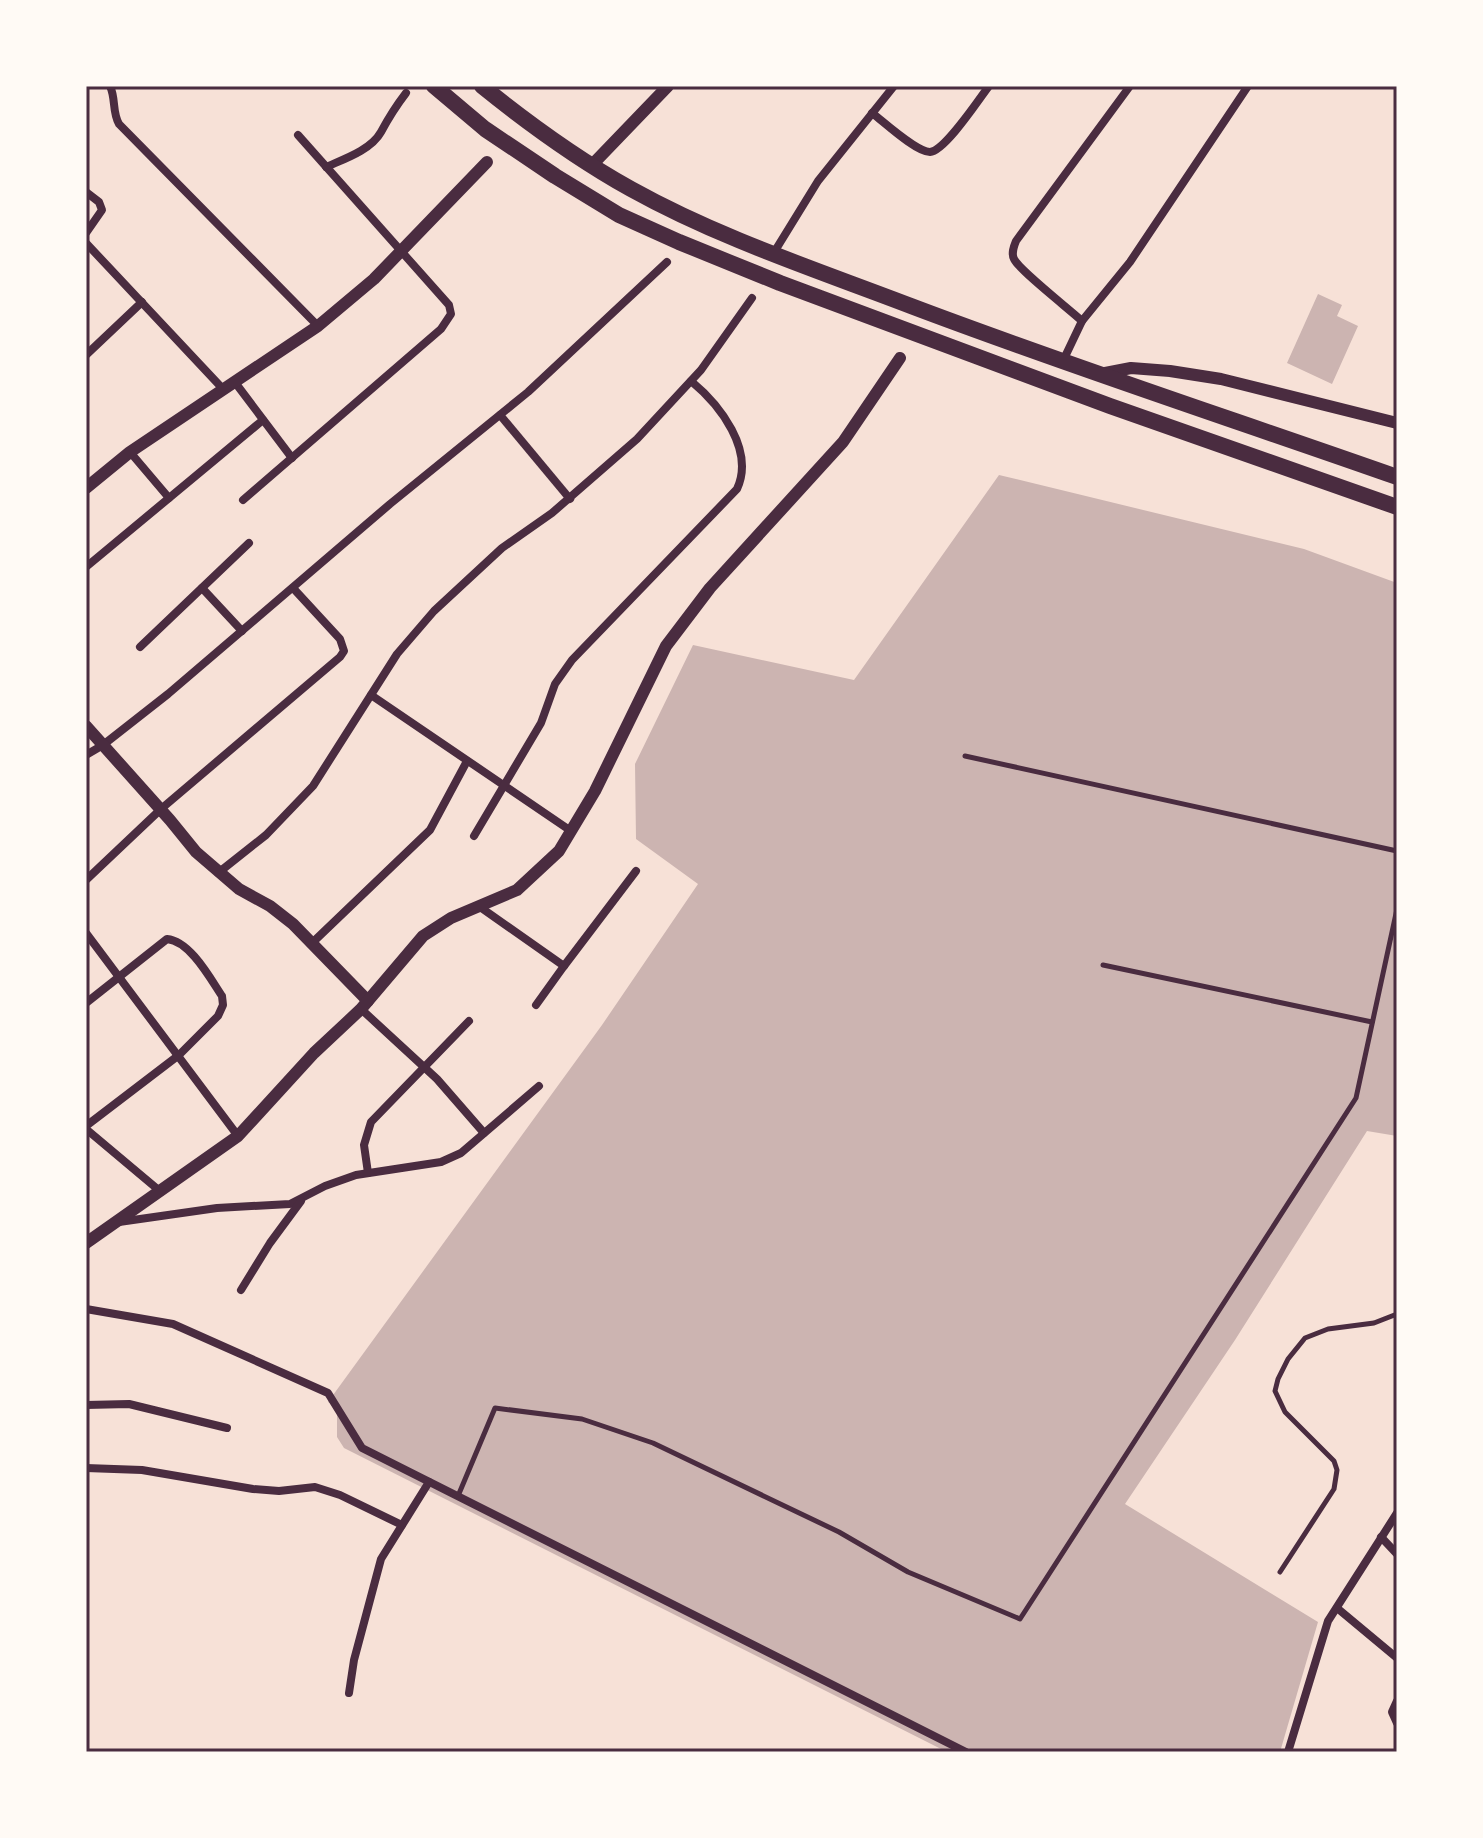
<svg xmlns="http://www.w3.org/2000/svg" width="1483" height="1838" font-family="Quicksand,sans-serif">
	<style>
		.building { fill: #ccb4b1 }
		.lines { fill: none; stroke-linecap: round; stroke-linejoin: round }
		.service { stroke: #4a2c40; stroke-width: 5 }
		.minor { stroke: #4a2c40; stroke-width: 8 }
		.tertiary { stroke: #4a2c40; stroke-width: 12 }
		.primary { stroke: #4a2c40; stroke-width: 16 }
		.neatline { fill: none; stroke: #4a2c40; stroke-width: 3 }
	</style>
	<rect width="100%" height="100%" fill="#f7e1d7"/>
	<!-- building -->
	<g class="building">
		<polygon points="1318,294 1342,305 1337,316 1358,326 1332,384 1287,363"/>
		<polygon points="999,475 1304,549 1397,583 1397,1136 1367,1131 1235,1340 1125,1504 1318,1622 1280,1752 947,1752 344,1448 337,1437 337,1408 328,1402 602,1025 698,884 636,839 635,764 693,645 854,680"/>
	</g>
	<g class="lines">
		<!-- service -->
		<g class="service">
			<polyline points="965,756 1397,851"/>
			<polyline points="1103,965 1372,1022"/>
			<polyline points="458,1496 495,1408 582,1419 653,1443 839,1532 908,1572 1020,1619 1356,1098 1397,909"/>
			<polyline points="1280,1572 1334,1489 1337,1470 1334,1461 1285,1412 1275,1391 1278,1379 1288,1359 1305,1338 1328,1329 1374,1323 1397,1314"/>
		</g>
		<!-- minor -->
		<g class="minor">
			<path d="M110,86C116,99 112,112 119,124L318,326"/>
			<path d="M872,113C884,122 916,152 930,152C945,151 979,99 989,86"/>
			<path d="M326,167C344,159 371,150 381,132C389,117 396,106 406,93"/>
			<polyline points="86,192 99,202 102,210 86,233"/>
			<polyline points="86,243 223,389"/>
			<polyline points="773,254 818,181 894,86"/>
			<path d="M1082,321C1069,309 1019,270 1014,259C1011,253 1014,246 1016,241L1130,86"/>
			<polyline points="86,355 142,302"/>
			<polyline points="1062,363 1082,321 1130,262 1248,86"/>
			<polyline points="234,381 292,458"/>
			<polyline points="500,415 570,499"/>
			<polyline points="130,452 169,498"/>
			<polyline points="243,500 441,329 451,314 449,305 298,135"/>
			<polyline points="86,567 263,420"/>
			<polyline points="202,588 242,631"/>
			<polyline points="140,647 249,543"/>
			<polyline points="371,695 571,831"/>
			<polyline points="86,755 103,745 168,694 390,504 528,392 667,262"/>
			<path d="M474,836L541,723L555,684L572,660L737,489C755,450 720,405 691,381"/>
			<polyline points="218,873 266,835 313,786 397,654 434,611 502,548 552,513 637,439 701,370 752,298"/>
			<polyline points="86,880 161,809 340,657 344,651 340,639 293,588"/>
			<polyline points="480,907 564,966 536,1005"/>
			<polyline points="86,933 238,1136"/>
			<polyline points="311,944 430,830 467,761"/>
			<polyline points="564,966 636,871"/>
			<path d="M86,1003L167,939C190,941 210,978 222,996L223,1005L218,1016L179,1055L86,1126"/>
			<polyline points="361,1009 437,1079 484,1133"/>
			<polyline points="86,1129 161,1192"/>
			<polyline points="368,1173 364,1145 371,1122 469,1021"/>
			<polyline points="119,1222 217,1208 290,1204 325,1186 356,1175 441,1162 461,1153 539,1086"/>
			<polyline points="241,1290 270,1243 301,1201"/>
			<polyline points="86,1309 173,1324 328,1393 362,1448 966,1752"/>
			<polyline points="86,1405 129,1404 227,1428"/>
			<polyline points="86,1468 142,1470 253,1489 279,1491 315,1487 340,1495 402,1525"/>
			<polyline points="1381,1537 1397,1554"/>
			<polyline points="1337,1608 1397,1658"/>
			<polyline points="349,1693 354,1660 381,1559 429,1482"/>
			<polyline points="1397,1701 1392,1712 1397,1723"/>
			<polyline points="1288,1752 1328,1621 1397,1513"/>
		</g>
		<!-- tertiary -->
		<g class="tertiary">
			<polyline points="592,165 668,86"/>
			<polyline points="1100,374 1131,368 1170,371 1221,379 1397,423"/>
			<polyline points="86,488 130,452 318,326 374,279 487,162"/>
			<polyline points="86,726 170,820 196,852 239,889 270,906 293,924 368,1001"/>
			<polyline points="86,1243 238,1136 314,1053 361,1009 423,936 451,918 517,890 559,851 595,791 666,646 710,588 843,442 900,358"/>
		</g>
		<!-- primary -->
		<g class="primary">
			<polyline points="434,86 485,129 555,176 619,215 679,242 780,283 1110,406 1397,507"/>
			<path d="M482,86C529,124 579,160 631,189C719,238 817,270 911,306C1072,367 1235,420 1397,477"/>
		</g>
	</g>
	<!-- border -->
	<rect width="1483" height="1838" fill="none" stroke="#fffaf5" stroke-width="176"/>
	<rect x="88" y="88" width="1307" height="1662" class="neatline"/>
</svg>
